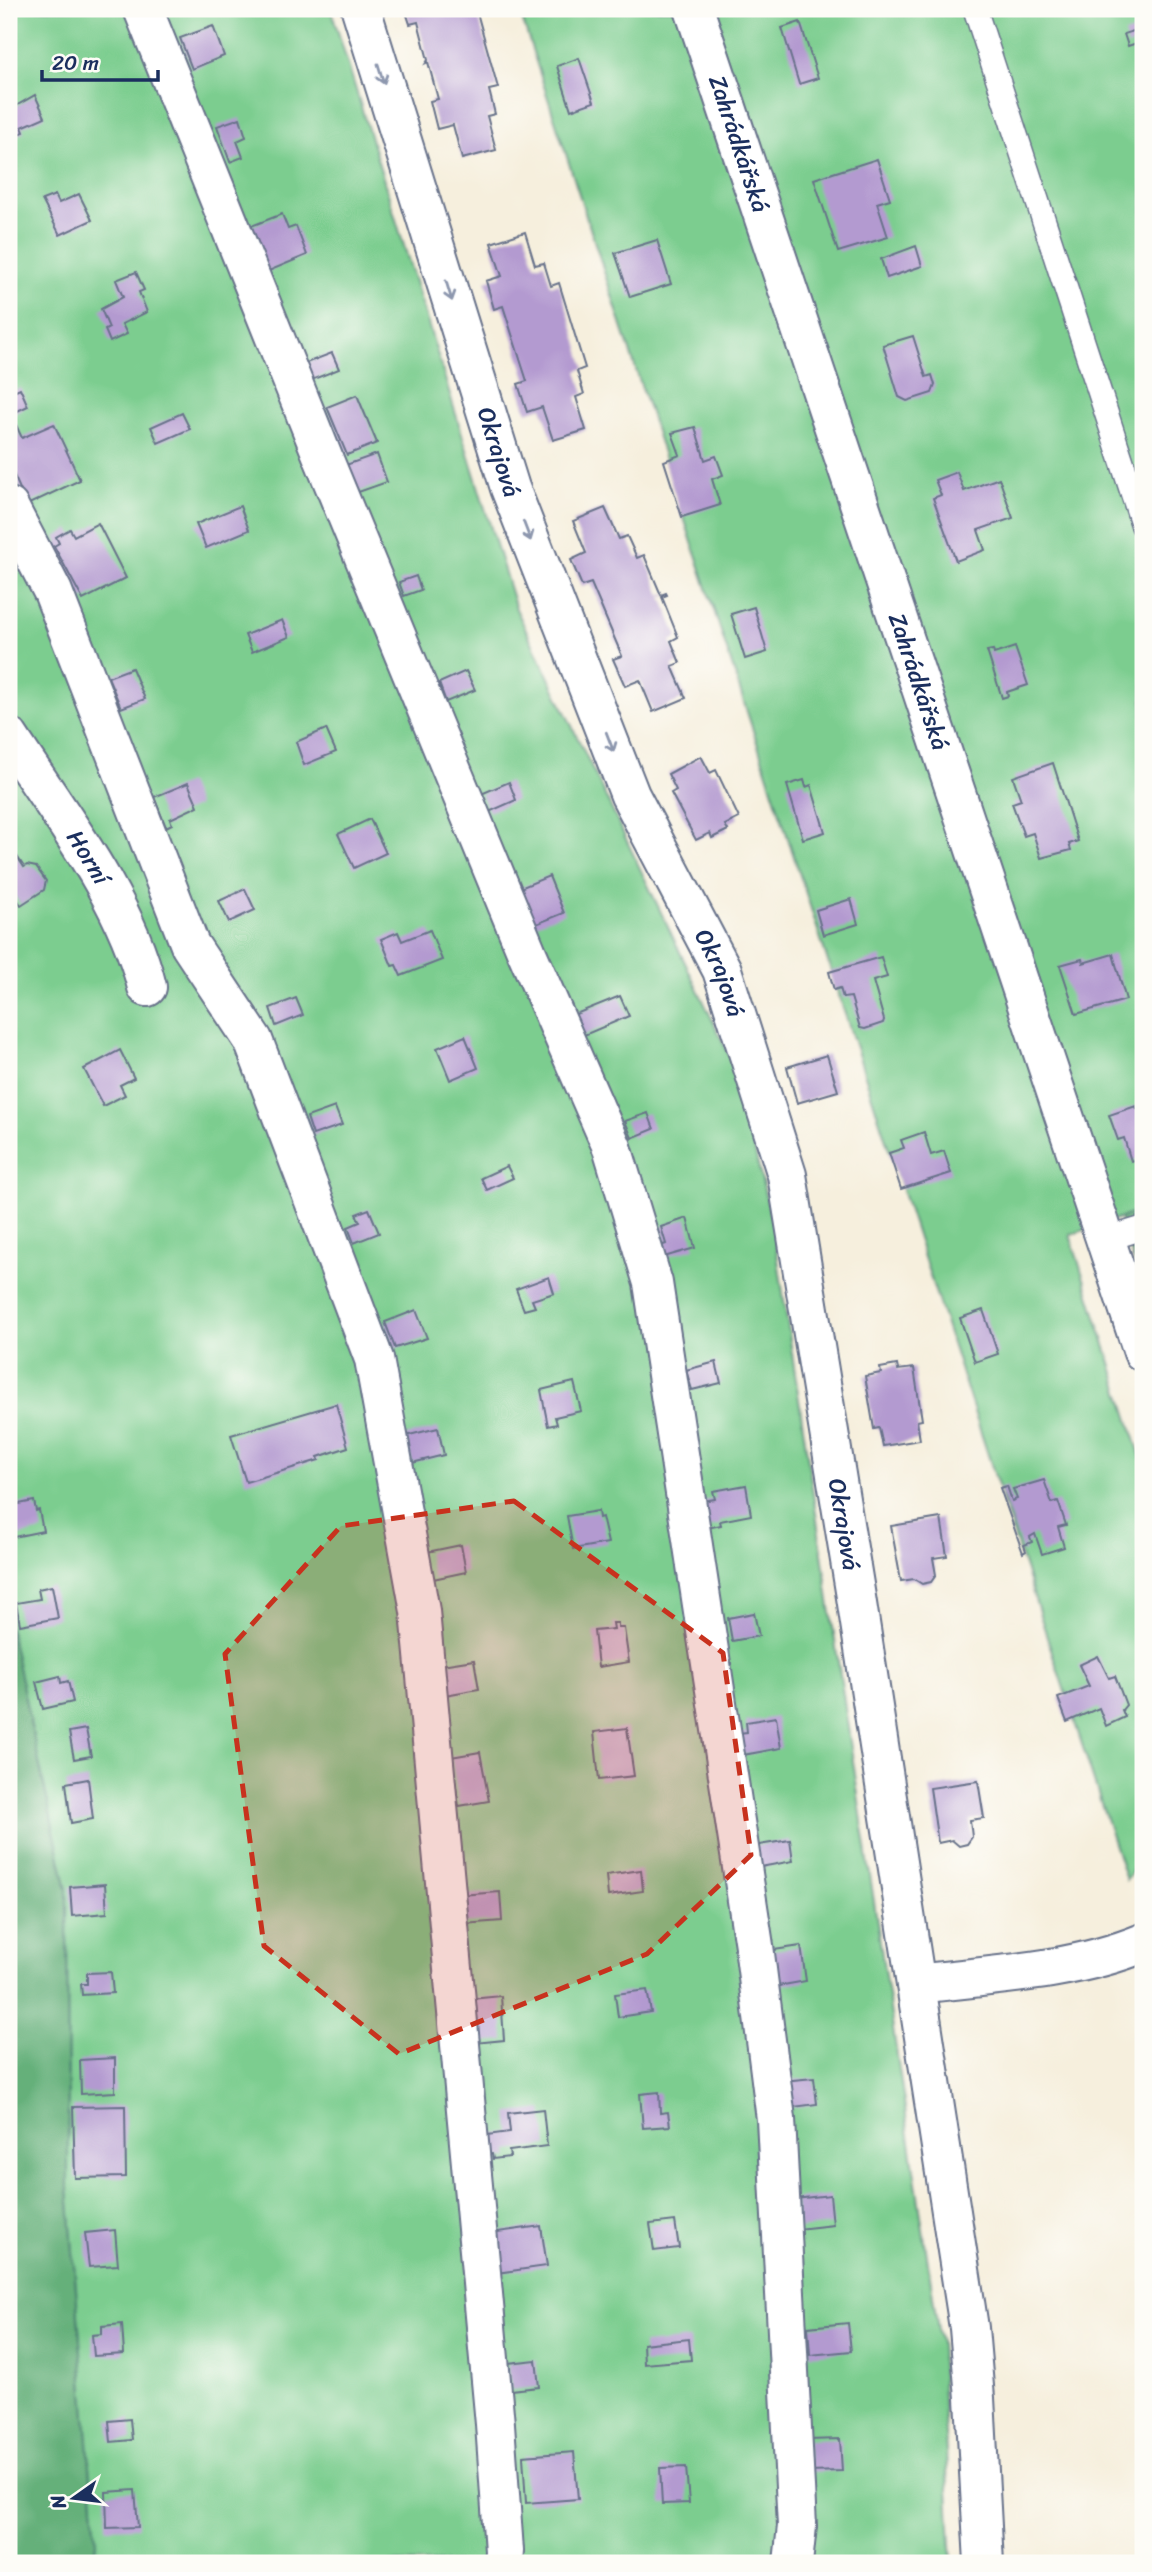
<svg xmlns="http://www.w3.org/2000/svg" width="1152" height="2572" font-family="Sriracha,sans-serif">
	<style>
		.green { fill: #7ccd8f; stroke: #4c7e76; stroke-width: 2 }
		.forest { fill: #65b07a; stroke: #40706c; stroke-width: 2 }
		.building { fill: #b39ad0 }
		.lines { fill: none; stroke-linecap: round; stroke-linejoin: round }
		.lane-casing { stroke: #68728a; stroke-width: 26 }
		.street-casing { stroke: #68728a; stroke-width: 42 }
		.lane { stroke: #fff; stroke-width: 23 }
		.street { stroke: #fff; stroke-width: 38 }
		.oneway { stroke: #8d97ae }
		.marked { fill: #c8321e; fill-opacity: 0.2; stroke: #c8321e; stroke-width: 5; stroke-dasharray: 14 9; stroke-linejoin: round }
		.labels { text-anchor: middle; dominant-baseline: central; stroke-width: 5; stroke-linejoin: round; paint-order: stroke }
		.street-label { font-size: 24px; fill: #1b2f5e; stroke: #fdfcf7 }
	</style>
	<rect width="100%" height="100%" fill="#fdfcf7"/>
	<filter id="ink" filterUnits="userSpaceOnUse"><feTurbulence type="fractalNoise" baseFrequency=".0143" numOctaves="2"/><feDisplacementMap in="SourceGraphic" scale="14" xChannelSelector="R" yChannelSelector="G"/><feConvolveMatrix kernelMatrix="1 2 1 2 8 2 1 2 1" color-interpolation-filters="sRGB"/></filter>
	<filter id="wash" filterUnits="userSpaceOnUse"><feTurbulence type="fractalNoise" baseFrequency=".00686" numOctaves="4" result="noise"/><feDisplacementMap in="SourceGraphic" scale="28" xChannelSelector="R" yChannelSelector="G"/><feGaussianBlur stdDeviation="1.57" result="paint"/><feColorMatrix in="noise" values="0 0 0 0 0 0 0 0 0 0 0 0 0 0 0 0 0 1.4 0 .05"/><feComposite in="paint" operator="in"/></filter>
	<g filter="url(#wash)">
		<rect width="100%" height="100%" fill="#f6efdd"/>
		<!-- green -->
		<g class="green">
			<polygon points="9,9 331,9 516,609 733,1063 773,1226 940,2343 952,2563 93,2563 96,2543 68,2188 67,1890 9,1626"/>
			<polygon points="519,9 1143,9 1143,1210 1070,1235 1143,1464 1143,1856 1126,1880"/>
		</g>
		<!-- forest -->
		<g class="forest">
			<polygon points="1143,1210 1143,1288 1120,1218"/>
			<polygon points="9,1626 67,1890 68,2188 96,2543 93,2563 9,2563"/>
		</g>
		<g id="blocks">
			<!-- building -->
			<g class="building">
				<polygon points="405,9 476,9 498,88 489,90 495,114 487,116 496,150 462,159 453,125 437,129 430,101 438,99 428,62 426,63 428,60 418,22 410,24"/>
				<polygon points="800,22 818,78 799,84 782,28"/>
				<polygon points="213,26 224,56 192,69 180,38"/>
				<polygon points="1143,28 1143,41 1128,46 1124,34"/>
				<polygon points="579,58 594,102 571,110 557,66"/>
				<polygon points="35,95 45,117 22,127 24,132 14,136 9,131 9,110"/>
				<polygon points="240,118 246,137 237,141 243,157 230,162 217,126"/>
				<polygon points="877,159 890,199 877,203 888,237 838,252 814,179"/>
				<polygon points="79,194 92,220 60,235 42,200 55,195 59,203"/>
				<polygon points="282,214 288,229 296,226 307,255 264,273 246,228"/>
				<polygon points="525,232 535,265 544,263 551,286 559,283 585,368 577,371 584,394 576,397 586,430 553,440 542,407 527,412 518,384 527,381 503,306 494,309 486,281 502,276 491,243"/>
				<polygon points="657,240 671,284 630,297 615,253"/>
				<polygon points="916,246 922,266 887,278 881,259"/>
				<polygon points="136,272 144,290 139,292 147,312 122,324 127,334 110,342 105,330 109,328 101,309 123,297 116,280"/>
				<polygon points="913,336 926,377 932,375 935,385 932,393 907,401 899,397 883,345"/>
				<polygon points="332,353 339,369 304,383 298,366"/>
				<polygon points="20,388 28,406 11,414 22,438 54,424 80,480 27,505 9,464 9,393"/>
				<polygon points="357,395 377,443 347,455 327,407"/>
				<polygon points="182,413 190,429 158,443 151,427"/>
				<polygon points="695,427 705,460 716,456 723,475 712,479 720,505 682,517 664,461 680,455 672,433"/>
				<polygon points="377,454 387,482 350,495 340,467"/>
				<polygon points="957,472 964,491 999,478 1013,518 978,530 985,550 956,561 933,498 941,495 935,480"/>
				<polygon points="240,506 249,530 206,548 196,524"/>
				<polygon points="605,508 619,539 627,536 637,558 644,555 661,595 666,593 667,595 662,597 678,637 671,641 680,663 672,666 686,698 653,712 640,680 625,686 613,659 622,656 591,583 582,586 571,560 586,553 573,521"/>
				<polygon points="98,523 126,578 83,600 54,546 59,543 56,537 70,529 74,536"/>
				<polygon points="416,576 421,590 404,596 399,582"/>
				<polygon points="754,607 767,652 745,659 731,614"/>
				<polygon points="282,620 289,637 252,652 245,635"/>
				<polygon points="1015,647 1028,685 1007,692 1008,696 1002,698 987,651 993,650 994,654"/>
				<polygon points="132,668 145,699 121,708 108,677"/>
				<polygon points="466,671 475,690 446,702 439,683"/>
				<polygon points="326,729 336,752 304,765 296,742"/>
				<polygon points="701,756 710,773 716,770 739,818 725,825 728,830 712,838 710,833 696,840 671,793 676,790 668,774"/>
				<polygon points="1053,763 1078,841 1069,844 1071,850 1041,858 1033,833 1024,836 1012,803 1021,800 1013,777"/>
				<polygon points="804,780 806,787 811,785 825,832 803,839 787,785"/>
				<polygon points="509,782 516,800 489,812 481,794"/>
				<polygon points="188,783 198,806 170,819 172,824 166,827 154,797"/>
				<polygon points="370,819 386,853 354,868 338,834"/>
				<polygon points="9,844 24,867 27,865 36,867 46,881 44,890 21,905 12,892 9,894"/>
				<polygon points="549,876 564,913 534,925 520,888"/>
				<polygon points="245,889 255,910 229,922 219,901"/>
				<polygon points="851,899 858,924 823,935 816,910"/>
				<polygon points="430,930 442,960 401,976 396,965 392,966 381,939 398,932 402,941"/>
				<polygon points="1113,954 1126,1000 1076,1014 1060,965 1082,959 1083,963"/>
				<polygon points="881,957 887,977 873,981 884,1020 883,1023 865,1029 860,1028 851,997 843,998 840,988 834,990 829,972"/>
				<polygon points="620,996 629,1016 582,1036 573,1015"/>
				<polygon points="296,998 303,1015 276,1026 270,1008"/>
				<polygon points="465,1036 478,1068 450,1080 437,1048"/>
				<polygon points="120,1050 134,1078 120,1085 125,1095 103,1106 84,1069"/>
				<polygon points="827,1055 838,1091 797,1103 787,1067"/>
				<polygon points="1136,1106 1137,1109 1143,1107 1143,1158 1131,1161 1124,1138 1118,1140 1109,1115"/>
				<polygon points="335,1107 342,1125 313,1135 307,1117"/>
				<polygon points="648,1113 654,1129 632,1138 625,1121"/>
				<polygon points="924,1132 931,1155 944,1151 951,1173 901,1189 889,1153 904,1148 901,1140"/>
				<polygon points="507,1166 513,1178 487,1190 481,1178"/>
				<polygon points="369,1209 379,1233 354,1243 348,1227 360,1222 356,1214"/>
				<polygon points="687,1218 695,1248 657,1259 654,1248 666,1244 661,1227"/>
				<polygon points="549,1277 554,1293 532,1300 535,1307 524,1310 516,1289"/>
				<polygon points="416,1310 427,1338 395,1348 385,1322"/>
				<polygon points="983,1310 998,1354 975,1362 960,1318"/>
				<polygon points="716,1362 721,1383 692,1390 686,1370"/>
				<polygon points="897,1365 898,1370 914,1368 922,1420 917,1421 920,1440 883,1446 879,1428 874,1429 865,1376 881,1373 880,1368"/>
				<polygon points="574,1382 581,1411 555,1417 557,1424 548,1426 541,1390"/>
				<polygon points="336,1404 348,1447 318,1457 319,1460 246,1482 231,1435"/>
				<polygon points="438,1428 444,1455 412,1463 405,1436"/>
				<polygon points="1044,1480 1052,1503 1058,1501 1066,1525 1058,1527 1064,1547 1042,1554 1035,1534 1030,1537 1032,1542 1024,1545 1026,1551 1023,1553 1000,1488 1007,1486 1012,1501 1017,1499 1013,1489"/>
				<polygon points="746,1485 751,1515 720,1521 721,1525 707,1528 702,1501 715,1499 713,1491"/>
				<polygon points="34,1501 36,1511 39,1510 43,1531 9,1538 9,1506"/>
				<polygon points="598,1511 599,1518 602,1517 608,1543 573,1549 567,1516"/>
				<polygon points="941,1518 947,1556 933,1558 936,1575 931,1582 922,1584 914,1579 901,1581 891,1526"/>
				<polygon points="461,1545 466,1572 433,1579 427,1552"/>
				<polygon points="52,1586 58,1618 20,1625 16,1603 40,1599 38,1589"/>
				<polygon points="754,1613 759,1636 732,1641 728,1618"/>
				<polygon points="613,1623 618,1623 618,1628 624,1628 629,1662 598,1667 594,1631 614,1629"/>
				<polygon points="1098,1656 1109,1678 1115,1676 1126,1705 1122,1710 1125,1717 1106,1726 1099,1708 1067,1722 1058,1698 1089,1686 1079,1665"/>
				<polygon points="474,1660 479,1689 445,1695 441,1665"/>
				<polygon points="60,1676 61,1683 68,1681 73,1702 43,1709 36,1682"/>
				<polygon points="776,1717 781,1748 743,1755 738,1733 747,1732 746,1722"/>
				<polygon points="627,1728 634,1776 599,1780 594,1732"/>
				<polygon points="86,1729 91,1756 74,1759 69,1732"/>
				<polygon points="480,1752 489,1801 459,1806 451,1757"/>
				<polygon points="88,1779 93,1819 71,1823 66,1783"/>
				<polygon points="978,1781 984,1818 970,1820 972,1837 967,1844 959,1846 952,1840 938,1843 930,1788"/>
				<polygon points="790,1840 793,1861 755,1868 753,1846"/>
				<polygon points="641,1870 643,1891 608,1896 606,1875"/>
				<polygon points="105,1884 107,1913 72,1916 70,1887"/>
				<polygon points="500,1892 502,1921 463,1924 460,1895"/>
				<polygon points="801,1946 806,1981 772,1987 767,1951"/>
				<polygon points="111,1972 113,1993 82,1995 81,1984 87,1984 87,1973"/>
				<polygon points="647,1990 651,2012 618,2017 615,1994"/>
				<polygon points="501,1996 504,2040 475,2043 471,1999"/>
				<polygon points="115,2058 115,2092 81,2094 80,2060"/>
				<polygon points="814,2078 817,2104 786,2108 782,2081"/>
				<polygon points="659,2092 660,2113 668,2112 670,2126 643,2128 640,2094"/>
				<polygon points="125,2106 126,2177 75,2178 73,2107"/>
				<polygon points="543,2109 547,2146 509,2151 510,2157 493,2159 492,2154 481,2155 479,2136 510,2132 508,2113"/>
				<polygon points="830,2195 833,2225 798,2229 795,2199"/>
				<polygon points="675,2221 679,2248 654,2251 650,2224"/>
				<polygon points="541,2226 547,2266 496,2273 490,2233"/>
				<polygon points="115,2230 118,2265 89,2267 85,2233"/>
				<polygon points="848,2323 851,2351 810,2355 808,2327"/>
				<polygon points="122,2324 124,2354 94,2356 92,2335 102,2334 102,2326"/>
				<polygon points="689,2339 691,2360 644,2364 643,2344"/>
				<polygon points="536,2360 539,2387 511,2390 508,2363"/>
				<polygon points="130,2419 132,2440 111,2442 109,2421"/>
				<polygon points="840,2439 842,2471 808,2472 807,2440"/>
				<polygon points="574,2452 578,2499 526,2503 523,2456"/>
				<polygon points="686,2467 689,2503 662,2504 660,2468"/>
				<polygon points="135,2490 138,2527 107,2528 106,2492"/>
			</g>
		</g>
	</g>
	<g filter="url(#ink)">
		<use href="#blocks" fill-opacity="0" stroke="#68728a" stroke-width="2"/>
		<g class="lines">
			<!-- lane casing -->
			<g class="lane-casing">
				<g id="lane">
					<polyline points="975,9 1143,526"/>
					<polyline points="1104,1240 1143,1228"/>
				</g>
			</g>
			<!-- street casing -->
			<g class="street-casing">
				<g id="street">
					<polyline points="143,9 324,460 527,953 612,1147 653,1283 754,1946 776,2119 797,2526 793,2563"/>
					<path id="s1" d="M361,9L510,488L630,795L722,970L787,1175L856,1597L969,2328L975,2398L984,2563"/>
					<path id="s2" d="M694,9L1143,1352"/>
					<polyline points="9,507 53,592 190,945 253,1040 374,1359 420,1611 495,2424 504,2551 503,2563"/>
					<path id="s3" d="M9,737C59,814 125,897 147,987"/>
					<path d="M916,1984C992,1975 1072,1972 1143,1943"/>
				</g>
			</g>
			<!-- lane -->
			<use href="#lane" class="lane"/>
			<!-- street -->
			<use href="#street" class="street"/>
		</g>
		<!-- one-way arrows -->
		<defs><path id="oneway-shaft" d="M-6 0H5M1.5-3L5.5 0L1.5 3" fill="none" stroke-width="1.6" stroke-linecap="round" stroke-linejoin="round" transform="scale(1.75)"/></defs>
		<g class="oneway">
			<use href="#oneway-shaft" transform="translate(381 74) rotate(73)"/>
			<use href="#oneway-shaft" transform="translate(449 291) rotate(73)"/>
			<use href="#oneway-shaft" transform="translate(527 531) rotate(69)"/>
			<use href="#oneway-shaft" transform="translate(610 742) rotate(69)"/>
		</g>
	</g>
	<!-- marked area -->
	<path class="marked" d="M514,1501L723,1653L751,1855L647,1954L399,2054L264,1946L225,1654L341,1526Z"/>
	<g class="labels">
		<!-- street labels -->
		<g class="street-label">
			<text stroke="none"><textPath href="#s2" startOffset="142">Zahrádkářská</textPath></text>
			<text stroke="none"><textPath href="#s1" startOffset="464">Okrajová</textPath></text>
			<text stroke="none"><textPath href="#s2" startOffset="709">Zahrádkářská</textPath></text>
			<text stroke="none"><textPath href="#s3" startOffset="144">Horní</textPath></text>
			<text stroke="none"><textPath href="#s1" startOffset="1031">Okrajová</textPath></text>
			<text stroke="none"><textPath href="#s1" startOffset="1598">Okrajová</textPath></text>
		</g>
	</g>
	<!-- margin -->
	<rect width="1152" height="2572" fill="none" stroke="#fdfcf7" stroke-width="35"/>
	<!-- north arrow -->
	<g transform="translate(74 2498) rotate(256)" stroke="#fdfcf7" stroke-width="5" paint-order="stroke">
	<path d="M0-5L12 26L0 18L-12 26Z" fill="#1b2f5e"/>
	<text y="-10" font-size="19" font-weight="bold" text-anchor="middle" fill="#1b2f5e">N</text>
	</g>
	<!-- scale -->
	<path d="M42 70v10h116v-10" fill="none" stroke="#1b2f5e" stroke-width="3.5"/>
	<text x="52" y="70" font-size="21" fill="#1b2f5e" stroke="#fdfcf7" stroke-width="5" paint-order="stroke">20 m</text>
</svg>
